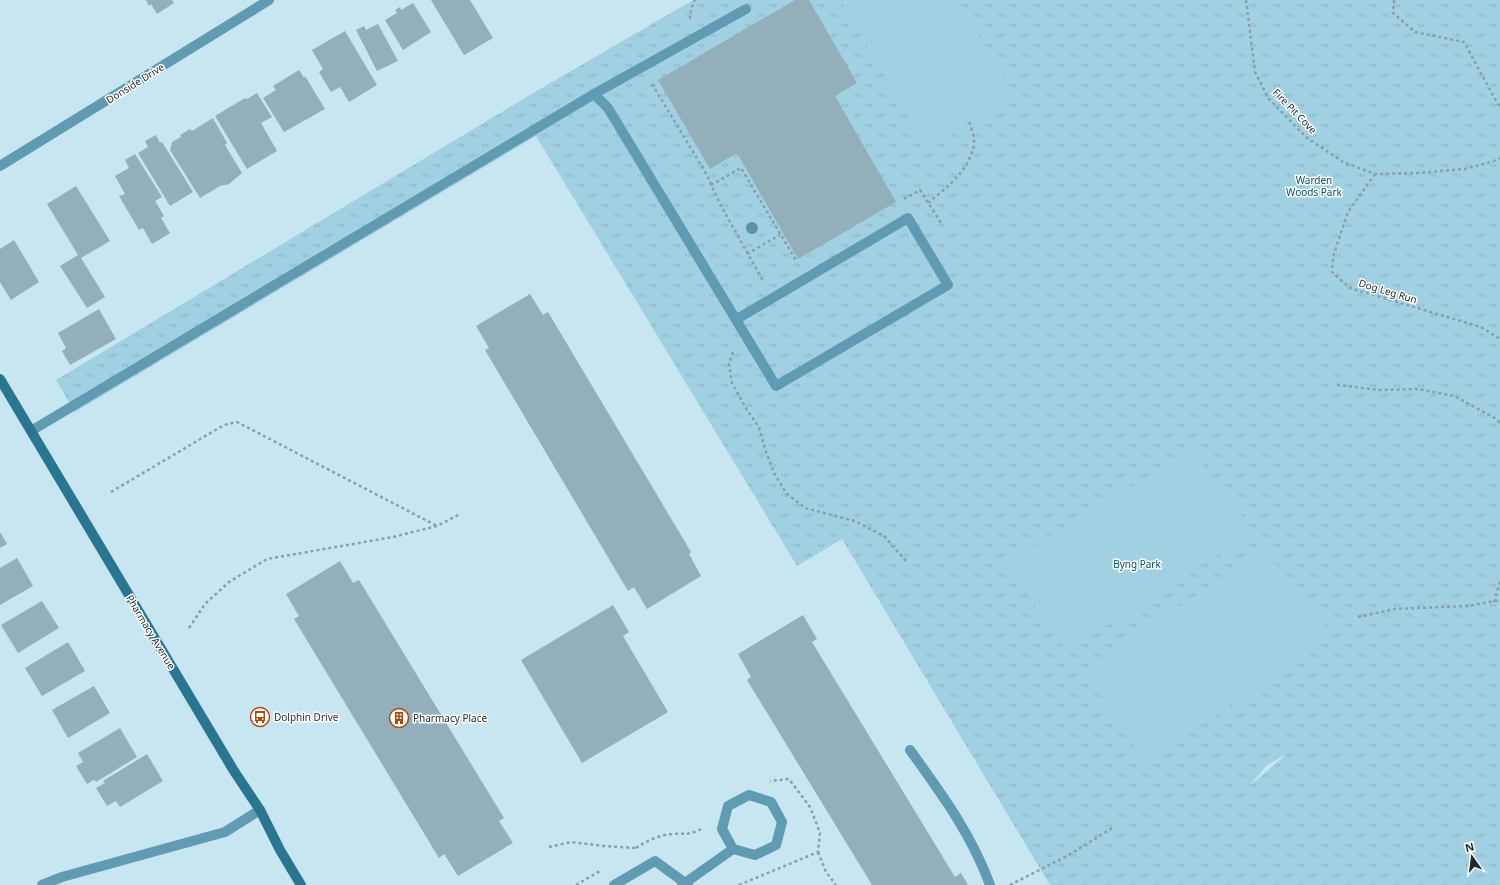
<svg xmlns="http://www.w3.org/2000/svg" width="1500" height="885" font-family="'Noto Sans',sans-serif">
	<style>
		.park { fill: url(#park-tufts); fill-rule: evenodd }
		.pitch { fill: #a1d0e3 }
		.building { fill: #92afbb }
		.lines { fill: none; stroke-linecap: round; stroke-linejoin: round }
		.path { stroke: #88a0a9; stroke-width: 2.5; stroke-dasharray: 3 3; stroke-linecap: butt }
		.lane { stroke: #619bb1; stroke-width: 10 }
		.street { stroke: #619bb1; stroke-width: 10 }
		.secondary { stroke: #2a7690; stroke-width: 10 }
		.tree { fill: #5b92a4 }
		.labels { text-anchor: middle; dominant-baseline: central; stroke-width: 3; stroke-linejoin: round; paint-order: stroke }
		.street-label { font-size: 10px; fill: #1d292d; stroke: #fff }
		.park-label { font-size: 10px; fill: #034e64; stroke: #fff }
		.poi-label { font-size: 10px; fill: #1d292d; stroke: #fff; text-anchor: start }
	</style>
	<defs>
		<pattern id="park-tufts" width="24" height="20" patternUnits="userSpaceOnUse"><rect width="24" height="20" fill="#a1d0e3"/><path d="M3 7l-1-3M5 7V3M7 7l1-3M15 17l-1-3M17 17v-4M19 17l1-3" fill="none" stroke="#8ab3c3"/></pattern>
	</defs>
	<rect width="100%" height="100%" fill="#c7e6f2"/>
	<!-- park -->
	<path class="park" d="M693,0H1500V885H1050L842,539L797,566L536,136L75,412L56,380L535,92ZM1287,754L1252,784H1251L1267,765Z"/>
	<!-- pitch -->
	<g class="pitch">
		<polygon points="841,0 957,0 1016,97 927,149"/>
		<polygon points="1192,450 1254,532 1067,651 1006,563"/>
		<polygon points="1265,549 1332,635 1146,764 1083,671"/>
	</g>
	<!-- building -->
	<g class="building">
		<polygon points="146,0 172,0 174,3 157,14 151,4 149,6"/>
		<polygon points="431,0 470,0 493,38 464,55"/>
		<polygon points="795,0 809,0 857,83 835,96 896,202 798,259 737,153 710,169 658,80"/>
		<polygon points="413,3 431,32 403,50 385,20 397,13 395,10 400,7 401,10"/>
		<polygon points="378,24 398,61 377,71 356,30 364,26 366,30"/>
		<polygon points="345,31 377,85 349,102 340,87 331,92 319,72 323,69 312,50"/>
		<polygon points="299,70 304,78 305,76 325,109 284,132 263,98 276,90 273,86"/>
		<polygon points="257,93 272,117 261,123 277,151 247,169 215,116 245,98 247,99"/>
		<polygon points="213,118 227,143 225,145 242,173 229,184 220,186 200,198 170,150 172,142 181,137 180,135 190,129 192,131"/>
		<polygon points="156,135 160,143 162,142 193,192 170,206 138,153 148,147 145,141"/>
		<polygon points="135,154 162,197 155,201 164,216 161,218 170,233 152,244 143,228 139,230 119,196 125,194 115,176 129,168 125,160"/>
		<polygon points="76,186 110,241 81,258 105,297 87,308 60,266 78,255 47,204"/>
		<polygon points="14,240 39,282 11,300 0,282 0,249"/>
		<polygon points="530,294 543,315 548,312 691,552 689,554 701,576 647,609 634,587 628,591 485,350 489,348 476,326"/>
		<polygon points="99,309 116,339 70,365 62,351 66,348 58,333"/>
		<polygon points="0,532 7,544 0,548"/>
		<polygon points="17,558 33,586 0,605 0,568"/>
		<polygon points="340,561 353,583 359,580 504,818 499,821 513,843 458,876 444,854 439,858 294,619 299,616 286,594"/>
		<polygon points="42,601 59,628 18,653 1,625"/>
		<polygon points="613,605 629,632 623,636 668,712 582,763 521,660"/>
		<polygon points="803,615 817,639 812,642 955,877 961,873 968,885 872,885 747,680 751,677 738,654"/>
		<polygon points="68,642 85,671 42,696 25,668"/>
		<polygon points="94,686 110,713 68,738 52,710"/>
		<polygon points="120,728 137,757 96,782 94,780 87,784 76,766 83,762 78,753"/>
		<polygon points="147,754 163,781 120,807 116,801 107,806 96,788 105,783 103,781"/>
	</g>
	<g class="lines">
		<!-- path -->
		<g class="path">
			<polyline points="1246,0 1255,72 1269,99 1306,137 1343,162 1375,174 1418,173 1465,169 1494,161 1500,158"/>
			<polyline points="1394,0 1393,13 1415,32 1464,42 1500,108"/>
			<polyline points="690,19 691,9 695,0"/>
			<polyline points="652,84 707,175 720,204 763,281"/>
			<polyline points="1375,174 1348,212 1333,257 1332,272 1350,288 1481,327 1500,339"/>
			<polyline points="711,185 741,168 797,262"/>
			<polyline points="904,199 920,190 941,223"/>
			<path d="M928,203C947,187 969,171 974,145C975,138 971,128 969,121"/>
			<polyline points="747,254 780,235"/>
			<polyline points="733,352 729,364 732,383 747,410 759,427 765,449 774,473 786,493 805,508 855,521 884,536 907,562"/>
			<polyline points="1337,385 1379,390 1418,389 1454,396 1495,418 1500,423"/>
			<polyline points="111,492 224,425 237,422 437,526"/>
			<polyline points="1494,602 1500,582"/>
			<polyline points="1358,617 1395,609 1468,606 1500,600"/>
			<polyline points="189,628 205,604 229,582 267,559 393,537 437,526 460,514"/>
			<polyline points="549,847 571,842 604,846 635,848"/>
			<path d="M636,848C646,841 660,835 672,834C687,833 688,836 703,828"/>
			<polyline points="818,852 826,872 836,885"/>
			<polyline points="576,885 600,871"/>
			<polyline points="739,885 818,852 820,833 810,807 789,779 770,781"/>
			<polyline points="1010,885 1067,856 1114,827"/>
		</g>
		<!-- lane -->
		<g class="lane">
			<polyline points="594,94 746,9"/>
			<polyline points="31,431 594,94 608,108 776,386 948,285 908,218 737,319"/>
			<path d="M910,750C941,793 972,835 990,885"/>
			<polygon points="749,795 771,802 782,822 776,845 755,855 733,849 722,829 728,806"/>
			<polyline points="614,885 655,861 688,885"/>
			<polyline points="682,885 733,849"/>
		</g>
		<!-- street -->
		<g class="street">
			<polyline points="0,166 269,0"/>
			<polyline points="42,885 62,877 225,832 260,810"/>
		</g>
		<!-- secondary -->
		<polyline class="secondary" points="0,379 234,771 260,810 280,850 301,885"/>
	</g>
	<!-- trees -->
	<circle class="tree" cx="752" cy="228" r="6"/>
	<!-- icons -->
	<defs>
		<g id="bus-ring" transform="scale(1)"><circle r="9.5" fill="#fff" stroke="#ad4a12" stroke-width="1.5"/><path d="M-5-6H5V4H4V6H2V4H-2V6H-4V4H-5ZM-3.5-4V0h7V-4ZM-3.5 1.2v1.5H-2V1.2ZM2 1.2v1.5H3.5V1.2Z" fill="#ad4a12"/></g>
		<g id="building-ring" transform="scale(1)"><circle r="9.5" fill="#fff" stroke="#ad4a12" stroke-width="1.5"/><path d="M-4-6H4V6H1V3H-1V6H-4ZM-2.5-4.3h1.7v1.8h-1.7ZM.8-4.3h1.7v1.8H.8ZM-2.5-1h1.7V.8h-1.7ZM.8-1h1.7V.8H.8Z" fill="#ad4a12"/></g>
	</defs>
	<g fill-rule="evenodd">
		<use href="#bus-ring" x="260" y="717"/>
		<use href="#building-ring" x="399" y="718"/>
	</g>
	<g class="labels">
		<!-- street labels -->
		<g class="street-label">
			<text transform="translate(135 83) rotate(-32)">Donside Drive</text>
			<text transform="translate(1295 111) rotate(46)">Fire Pit Cove</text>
			<text transform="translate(1388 291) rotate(17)">Dog Leg Run</text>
			<text transform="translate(151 632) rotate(59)">Pharmacy Avenue</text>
		</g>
		<!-- park labels -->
		<g class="park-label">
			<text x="1314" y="180">Warden<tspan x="1314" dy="12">Woods Park</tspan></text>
			<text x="1137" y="564">Byng Park</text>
		</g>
		<!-- poi labels -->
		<g class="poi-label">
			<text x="274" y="717">Dolphin Drive</text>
			<text x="413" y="718">Pharmacy Place</text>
		</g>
	</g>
	<!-- north arrow -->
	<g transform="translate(1472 857) rotate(346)" stroke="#ffffff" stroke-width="3" paint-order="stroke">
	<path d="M0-3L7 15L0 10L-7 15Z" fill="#1d292d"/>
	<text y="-6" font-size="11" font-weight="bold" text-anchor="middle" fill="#1d292d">N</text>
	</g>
</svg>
